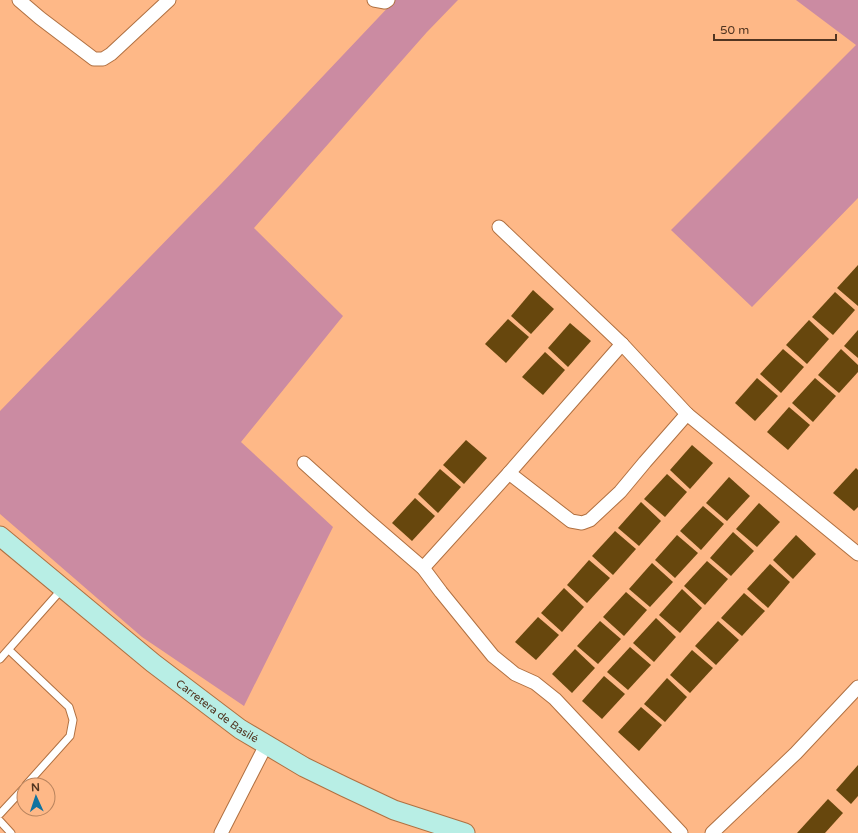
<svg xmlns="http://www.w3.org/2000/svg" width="858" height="833" font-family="'Varela Round',sans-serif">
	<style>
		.green { fill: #cb8ba2 }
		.building { fill: #67470d }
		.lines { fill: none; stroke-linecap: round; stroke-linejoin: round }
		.lane-casing { stroke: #b07041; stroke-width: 9 }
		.street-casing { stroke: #b07041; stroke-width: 15 }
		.secondary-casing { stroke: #b07041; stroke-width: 21 }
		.lane { stroke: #fff; stroke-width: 7 }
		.street { stroke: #fff; stroke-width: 13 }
		.secondary { stroke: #b8eee5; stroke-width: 19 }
		.labels { text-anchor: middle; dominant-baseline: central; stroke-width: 4; stroke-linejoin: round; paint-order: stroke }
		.street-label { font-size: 11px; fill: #513521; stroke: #feb887 }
	</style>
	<rect width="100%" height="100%" fill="#feb887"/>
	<!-- green -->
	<g class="green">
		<polygon points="395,0 458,0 427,32 254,228 343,316 241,442 333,527 244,706 142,637 0,514 0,411 221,184"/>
		<polygon points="796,0 858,0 858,198 752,307 671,230 856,45"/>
	</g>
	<!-- building -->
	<g class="building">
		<polygon points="858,265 858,306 837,288"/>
		<polygon points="533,290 554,309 531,334 511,316"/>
		<polygon points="835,292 855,310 833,335 812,317"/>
		<polygon points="508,319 529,337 506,363 485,344"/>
		<polygon points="809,320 829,339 807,364 786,345"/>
		<polygon points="570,323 591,341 568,367 548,348"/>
		<polygon points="858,330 858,358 844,346"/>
		<polygon points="783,349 804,367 781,393 760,374"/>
		<polygon points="841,349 858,365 858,372 839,393 818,375"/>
		<polygon points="545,352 565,370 543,395 522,377"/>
		<polygon points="757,378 778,396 755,421 735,403"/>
		<polygon points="815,378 836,396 813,422 792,403"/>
		<polygon points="789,407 810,425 788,450 767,432"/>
		<polygon points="466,440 487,458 464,484 443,465"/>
		<polygon points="692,445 713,463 690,489 670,470"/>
		<polygon points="856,468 858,470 858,507 854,511 833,493"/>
		<polygon points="440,469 461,487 438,513 418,494"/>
		<polygon points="667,474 687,492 665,517 644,499"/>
		<polygon points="729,477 750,496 727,521 706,503"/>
		<polygon points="415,498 435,516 412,541 392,523"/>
		<polygon points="641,502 661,521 639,546 618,528"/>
		<polygon points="759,503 780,522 757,547 736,529"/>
		<polygon points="703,506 724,524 701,550 680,531"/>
		<polygon points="615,531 636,549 613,575 592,556"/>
		<polygon points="733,532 754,551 731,576 710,558"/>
		<polygon points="677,535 698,553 675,578 655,560"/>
		<polygon points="796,535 816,554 793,579 773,560"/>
		<polygon points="589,560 610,578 587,603 567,585"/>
		<polygon points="707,561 728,579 705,605 684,586"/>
		<polygon points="652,563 673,582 650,607 629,589"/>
		<polygon points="770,564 790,582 768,608 747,589"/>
		<polygon points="564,588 584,607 562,632 541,613"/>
		<polygon points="682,589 702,608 680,633 659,615"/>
		<polygon points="626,592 647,610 624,636 603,617"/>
		<polygon points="744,593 765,611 742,636 721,618"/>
		<polygon points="538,617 559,635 536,660 515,642"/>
		<polygon points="656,618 676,637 654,662 633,643"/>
		<polygon points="600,621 621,639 598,664 577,646"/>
		<polygon points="718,621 739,640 716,665 695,646"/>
		<polygon points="630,647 651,665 628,690 607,672"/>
		<polygon points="575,649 595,668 572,693 552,674"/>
		<polygon points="692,650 713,668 690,693 670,675"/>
		<polygon points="604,676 625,694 602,719 582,701"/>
		<polygon points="667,678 687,697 665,722 644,704"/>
		<polygon points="641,707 662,725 639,751 618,732"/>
		<polygon points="858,765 858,796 851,804 836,790"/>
		<polygon points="828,799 843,813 825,833 797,833"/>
	</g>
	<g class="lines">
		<!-- lane casing -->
		<g class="lane-casing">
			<g id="lane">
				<polyline points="9,650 69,707 73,720 70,736 26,785"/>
				<polyline points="0,659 62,589"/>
				<polyline points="0,814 24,788"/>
				<polyline points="0,821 11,833"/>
			</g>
		</g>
		<!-- street casing -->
		<g class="street-casing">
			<g id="street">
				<polyline points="19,0 40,18 94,59 103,59 111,54 169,0"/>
				<polyline points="374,0 385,2 388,0"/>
				<polyline points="499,227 622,344 687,414 858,554"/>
				<polyline points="304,463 364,517 423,568 441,592 493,656 515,674 535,683 555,699 681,833"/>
				<polyline points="509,473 571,521 582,523 590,520 620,492 645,462 687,414"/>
				<polyline points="423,568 509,473 622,344"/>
				<polyline points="221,833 266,745"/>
				<polyline points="712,833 796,753 858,687"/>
			</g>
		</g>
		<!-- secondary casing -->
		<g class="secondary-casing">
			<g id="secondary">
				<path id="s1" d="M0,536L153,663L240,729L304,767L345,787L394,810L465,833"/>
			</g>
		</g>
		<!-- lane -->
		<use href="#lane" class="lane"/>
		<!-- street -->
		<use href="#street" class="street"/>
		<!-- secondary -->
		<use href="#secondary" class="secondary"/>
	</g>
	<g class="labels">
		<!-- street labels -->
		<g class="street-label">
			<text stroke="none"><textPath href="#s1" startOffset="279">Carretera de Basilé</textPath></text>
		</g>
	</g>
	<!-- north arrow -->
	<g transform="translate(36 797) rotate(357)"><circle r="19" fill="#feb887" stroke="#b9845e"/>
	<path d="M0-3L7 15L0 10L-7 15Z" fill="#1073a0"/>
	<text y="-6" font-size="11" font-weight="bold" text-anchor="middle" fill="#513521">N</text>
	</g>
	<!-- scale -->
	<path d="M714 34v6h122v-6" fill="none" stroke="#513521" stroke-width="2"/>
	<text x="720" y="34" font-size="12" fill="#513521" stroke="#feb887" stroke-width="3" paint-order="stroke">50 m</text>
</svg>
